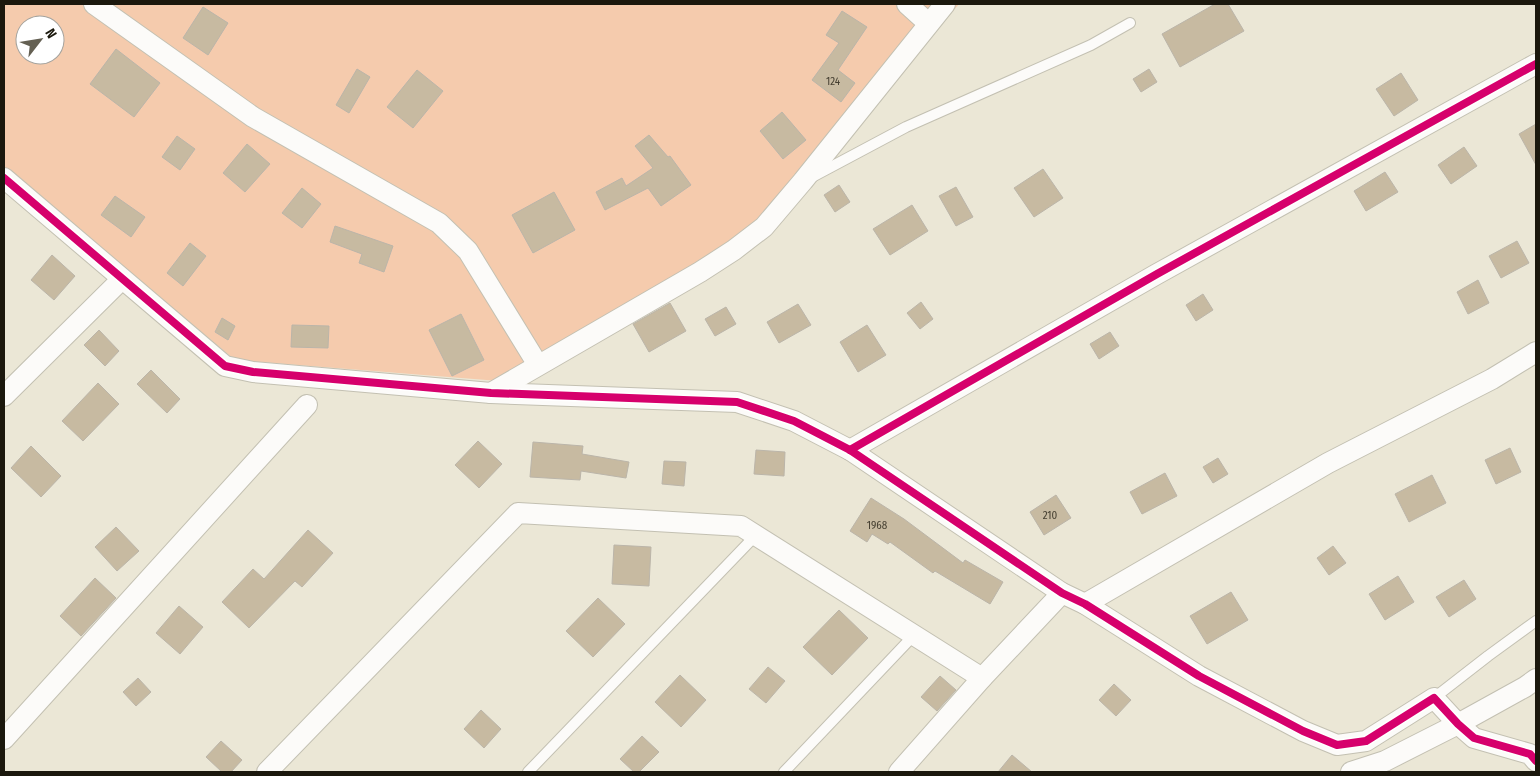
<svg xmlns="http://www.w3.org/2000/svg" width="1540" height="776" font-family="'Fira Sans Condensed',sans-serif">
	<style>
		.green { fill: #f5cbad; fill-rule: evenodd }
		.building { fill: #c7baa1; stroke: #bbb5a9 }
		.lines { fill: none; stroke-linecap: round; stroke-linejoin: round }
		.service-casing { stroke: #c3c0b2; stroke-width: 12 }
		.minor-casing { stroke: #c3c0b2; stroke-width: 22 }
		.service { stroke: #fcfbf9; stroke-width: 10 }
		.minor { stroke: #fcfbf9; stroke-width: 20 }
		.cycleway-casing { stroke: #fff; stroke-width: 11 }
		.cycleway { stroke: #d6006c; stroke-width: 8 }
		.labels { text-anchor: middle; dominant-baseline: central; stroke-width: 4.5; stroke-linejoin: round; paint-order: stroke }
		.number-label { font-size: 11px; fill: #464032 }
	</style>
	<rect width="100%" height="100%" fill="#ebe7d6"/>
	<!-- green -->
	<path class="green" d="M4,4H959L769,223L499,381L235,360L4,168ZM25,25H55V55H25Z"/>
	<!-- building -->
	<g class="building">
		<polygon points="1215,4 1228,4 1244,31 1180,67 1162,34"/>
		<polygon points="203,7 228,23 208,55 183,38"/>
		<polygon points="842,11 867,27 838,70 855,83 841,102 812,80 839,43 826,35"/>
		<polygon points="116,49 160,83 134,117 90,84"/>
		<polygon points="357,69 370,77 349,113 336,105"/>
		<polygon points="1149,69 1157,82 1141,92 1133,79"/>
		<polygon points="417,70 443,91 413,128 387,107"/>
		<polygon points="1401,73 1418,100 1394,116 1376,89"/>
		<polygon points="782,112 806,140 783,159 760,131"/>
		<polygon points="1536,124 1536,165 1519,134"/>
		<polygon points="649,135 668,157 670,156 691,185 661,206 648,188 605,210 596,192 622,178 626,186 653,168 635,146"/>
		<polygon points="177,136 195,149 180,170 162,157"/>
		<polygon points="247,144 270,164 245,192 223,173"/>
		<polygon points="1464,147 1477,166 1451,184 1438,165"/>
		<polygon points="1043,169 1063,198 1034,217 1014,188"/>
		<polygon points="1385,172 1398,192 1366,211 1354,191"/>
		<polygon points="839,185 850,202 835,212 824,195"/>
		<polygon points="956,187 973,217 956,226 939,196"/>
		<polygon points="302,188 321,204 302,228 282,213"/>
		<polygon points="554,192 575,230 533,253 512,215"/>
		<polygon points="115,196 145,217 131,237 101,215"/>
		<polygon points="912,205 928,231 890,255 873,229"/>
		<polygon points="335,226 393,246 384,272 359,263 362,254 330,242"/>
		<polygon points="1517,241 1529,263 1501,278 1489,256"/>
		<polygon points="190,243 206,256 183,286 167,273"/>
		<polygon points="52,255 75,276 54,300 31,280"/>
		<polygon points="1478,280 1489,303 1468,314 1457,292"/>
		<polygon points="1203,294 1213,310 1196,321 1186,305"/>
		<polygon points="921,302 933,319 920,329 907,313"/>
		<polygon points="670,303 686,331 649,352 633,324"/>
		<polygon points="798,304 811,325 779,343 767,322"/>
		<polygon points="726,307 736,324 715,336 705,319"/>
		<polygon points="461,314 484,360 452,376 429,330"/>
		<polygon points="222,318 235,326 228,340 215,332"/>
		<polygon points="292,325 329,326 328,348 291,347"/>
		<polygon points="867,325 886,355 858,372 840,342"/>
		<polygon points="99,330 119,351 105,366 84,345"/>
		<polygon points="1110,332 1119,346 1099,359 1090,344"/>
		<polygon points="151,370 180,399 167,413 137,384"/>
		<polygon points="98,383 119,404 83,441 62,421"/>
		<polygon points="478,441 502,464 479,488 455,465"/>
		<polygon points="533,442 583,446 582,454 629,462 626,478 581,471 580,480 530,477"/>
		<polygon points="31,446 61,476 41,497 11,468"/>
		<polygon points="1510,448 1521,472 1496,484 1485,460"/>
		<polygon points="756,450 785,452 784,476 754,474"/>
		<polygon points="1218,458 1228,474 1213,483 1203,467"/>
		<polygon points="664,461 686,462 684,486 662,484"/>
		<polygon points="1165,473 1177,496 1142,514 1130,492"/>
		<polygon points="1432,475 1446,503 1409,522 1395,494"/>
		<polygon points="1056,495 1071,518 1044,535 1030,512"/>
		<polygon points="871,498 904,519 963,563 965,560 1003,582 990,604 935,571 933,573 890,542 888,544 872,534 867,542 850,531"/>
		<polygon points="116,527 139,551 117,571 95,547"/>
		<polygon points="308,530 333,553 302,587 295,581 249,628 222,602 253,569 264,579"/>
		<polygon points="614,545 651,547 649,586 612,584"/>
		<polygon points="1333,546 1346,563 1329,575 1317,558"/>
		<polygon points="1398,576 1414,602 1385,620 1369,594"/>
		<polygon points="95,578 116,598 81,636 60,616"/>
		<polygon points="1464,580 1476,599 1449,617 1436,597"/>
		<polygon points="1231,592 1248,620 1207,644 1190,616"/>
		<polygon points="598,598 625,624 593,657 566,631"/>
		<polygon points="179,606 203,627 180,654 156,633"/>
		<polygon points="839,610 868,638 832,675 803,647"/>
		<polygon points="768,667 785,681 766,703 749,689"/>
		<polygon points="680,675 706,700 681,727 655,702"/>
		<polygon points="940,676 956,690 937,711 921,697"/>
		<polygon points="138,678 151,692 136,706 123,692"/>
		<polygon points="1114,684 1131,700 1116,716 1099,700"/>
		<polygon points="481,710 501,729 484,748 464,729"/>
		<polygon points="642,736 659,752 639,772 634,772 620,759"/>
		<polygon points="221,741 242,760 231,772 222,772 206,757"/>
		<polygon points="1012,755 1032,772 998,772"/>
	</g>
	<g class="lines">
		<!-- service casing -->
		<g class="service-casing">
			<g id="service">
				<polyline points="814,176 906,127 1091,45 1130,23"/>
				<polyline points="1434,698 1488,656 1536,621"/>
				<polyline points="528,772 756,535"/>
				<polyline points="784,772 915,634"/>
			</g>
		</g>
		<!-- minor casing -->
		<g class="minor-casing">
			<g id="minor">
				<polyline points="94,4 253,117 439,223 468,251 538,365"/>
				<polyline points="907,4 928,23"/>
				<polyline points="4,178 225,366 253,372 491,393 737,402 794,421 850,450 1062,593 1085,604 1199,676 1303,731 1337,745 1366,741 1434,698 1458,724 1474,738 1530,754 1536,761"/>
				<polyline points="491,393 700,272 734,250 764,227 803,181 945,4"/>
				<polyline points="4,396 122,279"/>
				<polyline points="850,450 1157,274 1536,64"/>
				<polyline points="1085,604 1328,463 1492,379 1536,352"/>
				<polyline points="4,739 307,405"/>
				<polyline points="267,772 518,513 741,526 982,678"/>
				<polyline points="899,772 982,678 1062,593"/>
				<polyline points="1351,772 1385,761 1458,724 1525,687 1536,679"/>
			</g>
		</g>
		<!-- service -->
		<use href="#service" class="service"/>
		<!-- minor -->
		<use href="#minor" class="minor"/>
		<!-- cycleway casing -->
		<g class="cycleway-casing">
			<g id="cycleway">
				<polyline points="4,178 225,366 253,372 491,393 737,402 794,421 850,450 1062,593 1085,604 1199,676 1303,731 1337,745 1366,741 1434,698 1458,724 1474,738 1530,754 1536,761"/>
				<polyline points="850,450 1157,274 1536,64"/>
			</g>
		</g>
		<!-- cycleway -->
		<use href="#cycleway" class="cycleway"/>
	</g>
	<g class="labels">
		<!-- number labels -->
		<g class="number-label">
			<text x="833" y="81">124</text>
			<text x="1050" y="515">210</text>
			<text x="877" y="525">1968</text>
		</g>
	</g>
	<!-- border -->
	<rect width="1540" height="776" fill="none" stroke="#1b180d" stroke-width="10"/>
	<!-- north arrow -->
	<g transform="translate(40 40) rotate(59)"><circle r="24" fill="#ffffff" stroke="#a4a39e"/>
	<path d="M0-4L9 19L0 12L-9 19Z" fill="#646053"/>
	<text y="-8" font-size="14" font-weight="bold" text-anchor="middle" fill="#1b180d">N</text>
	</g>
</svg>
